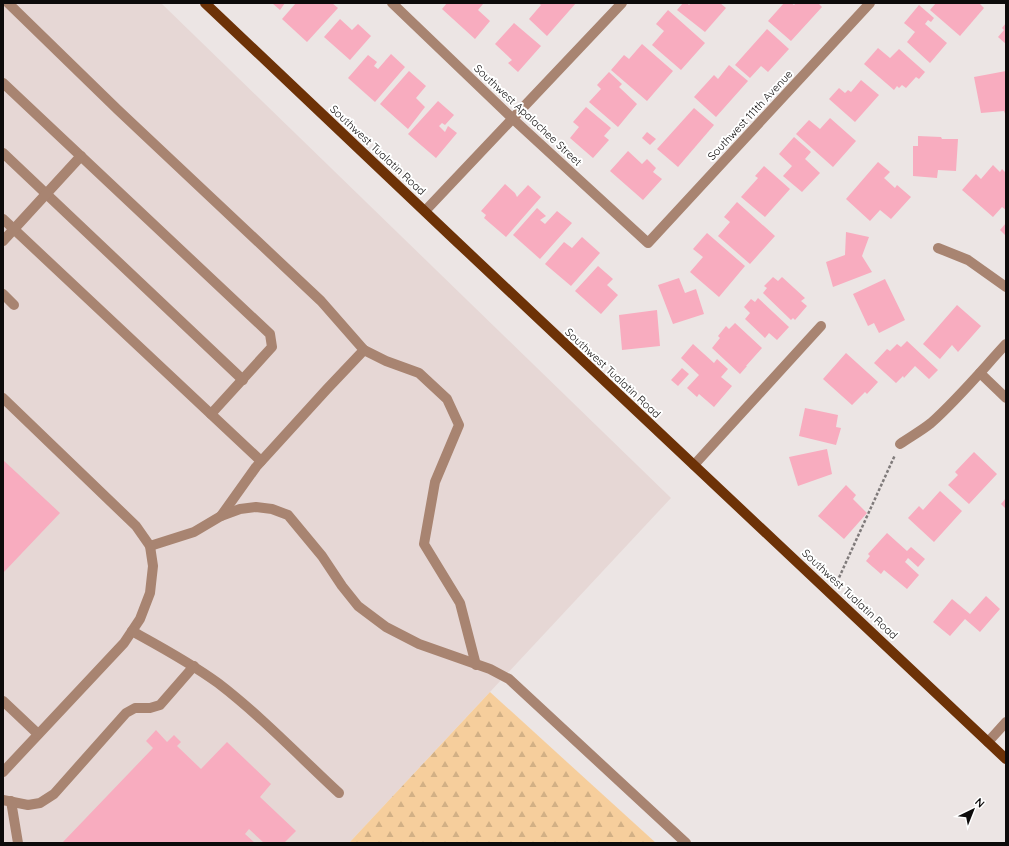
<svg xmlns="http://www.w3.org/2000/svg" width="1009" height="846" font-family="Quicksand,sans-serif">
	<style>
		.built { fill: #e6d7d5 }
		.forest { fill: url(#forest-firs) }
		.building { fill: #f8acbf }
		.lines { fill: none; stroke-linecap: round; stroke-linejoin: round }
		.path { stroke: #7f7a7a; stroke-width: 2.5; stroke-dasharray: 3 2; stroke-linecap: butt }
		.minor { stroke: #a88471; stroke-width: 10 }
		.major { stroke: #6d3207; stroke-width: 10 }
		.labels { text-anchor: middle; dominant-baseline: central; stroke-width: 4; stroke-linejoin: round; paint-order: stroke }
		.street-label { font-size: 11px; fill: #0d0b0b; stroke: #fff }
	</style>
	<defs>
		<pattern id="forest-firs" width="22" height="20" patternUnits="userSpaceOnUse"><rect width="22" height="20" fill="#f6ce9c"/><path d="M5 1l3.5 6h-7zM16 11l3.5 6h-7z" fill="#d2b085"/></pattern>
	</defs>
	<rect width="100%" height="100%" fill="#ece5e4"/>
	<!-- built -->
	<polygon class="built" points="3,3 161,3 671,498 349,843 3,843"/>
	<!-- forest -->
	<polygon class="forest" points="490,692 656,843 349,843"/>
	<!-- building -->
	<g class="building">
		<polygon points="272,3 285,3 280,10"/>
		<polygon points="296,3 332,3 338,8 307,42 282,19"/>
		<polygon points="447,3 482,3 483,4 478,10 490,21 475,39 442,9"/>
		<polygon points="538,3 576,3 547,36 529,19 541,5"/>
		<polygon points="683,3 687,3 689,5 691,3 720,3 726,8 705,32 677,10"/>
		<polygon points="784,3 791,3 794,5 796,3 818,3 822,7 791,41 768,21"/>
		<polygon points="936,3 979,3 984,8 960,36 930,10"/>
		<polygon points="919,5 934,18 931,22 928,20 925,24 947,43 930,63 907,42 915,32 904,23"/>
		<polygon points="668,10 705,43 681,70 652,45 664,31 656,24"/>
		<polygon points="340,19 352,30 358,24 371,36 350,60 324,37"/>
		<polygon points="514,23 541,46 518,72 508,63 512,60 495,44"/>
		<polygon points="1006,23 1006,44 998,37 1004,30 1002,28"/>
		<polygon points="767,29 789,49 768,72 761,66 750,78 735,65"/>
		<polygon points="642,44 673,71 647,101 611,70 624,55 629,59"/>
		<polygon points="878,48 890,58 899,49 925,72 919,79 916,77 906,88 902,85 899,88 897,86 894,90 864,64"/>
		<polygon points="391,54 405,67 375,102 348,78 368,55 377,62 374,66 378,69"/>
		<polygon points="729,65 748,81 716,117 694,97 714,75 718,79"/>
		<polygon points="409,71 426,86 416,98 425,107 408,129 380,104"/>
		<polygon points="1006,71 1006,116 1004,111 981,113 974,77"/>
		<polygon points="609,72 622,84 619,87 637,104 618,127 589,102 601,89 597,85"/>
		<polygon points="861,80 879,95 855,122 829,99 839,88 845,93 848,90 851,92"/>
		<polygon points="438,101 454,115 445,125 442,123 439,126 445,132 448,126 457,133 436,158 408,134"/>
		<polygon points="586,107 611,128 604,136 609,140 593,158 570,138 579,127 573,122"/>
		<polygon points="694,108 714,125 678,167 657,149"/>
		<polygon points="830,118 856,141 833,167 796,134 809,120 820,129"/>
		<polygon points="647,132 656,139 650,145 642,138"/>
		<polygon points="918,136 941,137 942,139 958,139 956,171 938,170 937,178 913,176 913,146 918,146"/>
		<polygon points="794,137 811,152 805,159 820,173 802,192 783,176 792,166 779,154"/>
		<polygon points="628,151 642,164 647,159 656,168 653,172 662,179 643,200 610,171"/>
		<polygon points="878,162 890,172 884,178 895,188 897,185 911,197 891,219 880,210 870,221 846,199"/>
		<polygon points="993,165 1000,172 1002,169 1006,173 1006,210 1002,207 993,217 962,190 976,174 981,179"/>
		<polygon points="764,166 790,189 765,217 741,197 758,178 755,176"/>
		<polygon points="505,184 515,193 517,197 528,185 541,197 506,237 484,218 486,215 481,211"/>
		<polygon points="737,202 775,236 750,264 718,236 730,222 724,217"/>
		<polygon points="537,208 546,216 540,220 545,224 557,211 572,223 540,259 513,235"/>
		<polygon points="1006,223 1006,236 1000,230"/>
		<polygon points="846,232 869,237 862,256 872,272 833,287 826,262 845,255"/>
		<polygon points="707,233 745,266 719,297 690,272 703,257 693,249"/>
		<polygon points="582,237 600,253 571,286 545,264 564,242 572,248"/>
		<polygon points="598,266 613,279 607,285 618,295 601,314 575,291"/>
		<polygon points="773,277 778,281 782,277 805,298 801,301 807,306 795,320 793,318 791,320 763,293 767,288 764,286"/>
		<polygon points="679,278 685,293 696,289 704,314 673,324 658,285"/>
		<polygon points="885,279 905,320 879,333 874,323 868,326 853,294"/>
		<polygon points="758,298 789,327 777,340 769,333 765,338 745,319 750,313 744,307 751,299 755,302"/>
		<polygon points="957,305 981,326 958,352 952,345 940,359 923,344"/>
		<polygon points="657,310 660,346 622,350 619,315"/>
		<polygon points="735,323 762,348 746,366 747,366 740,374 712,348 720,338 718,336 726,326 729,329"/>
		<polygon points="907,341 938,370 929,379 915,366 904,378 903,376 896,383 874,363 887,349 890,351 897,344 901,347"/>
		<polygon points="693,344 714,363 717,359 728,369 721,377 732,386 714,407 699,394 697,397 687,388 699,375 681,358"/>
		<polygon points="846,353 878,382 867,394 865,392 852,405 823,379"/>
		<polygon points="682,368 689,374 678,386 671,380"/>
		<polygon points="805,408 838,415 836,427 841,428 836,445 799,436"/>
		<polygon points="827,449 832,474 798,486 789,457"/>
		<polygon points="974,452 997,474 969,504 948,485 958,475 955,472"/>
		<polygon points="3,460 60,513 3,573"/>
		<polygon points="846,485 856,495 853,499 867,513 844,539 818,516"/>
		<polygon points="940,491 962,511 934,542 908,518 919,506 923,510"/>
		<polygon points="1006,498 1006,509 1001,504"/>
		<polygon points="887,533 907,551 911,547 925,559 918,567 908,558 905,562 919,575 907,589 884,570 881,574 866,561 870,556 868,554"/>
		<polygon points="986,596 1000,609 980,632 965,619 950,636 933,622 952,599 970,614"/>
		<polygon points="156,730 167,742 174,735 181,742 177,746 201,769 227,742 271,784 260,797 296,831 284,843 264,843 249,829 245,834 255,843 62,843 153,748 146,741"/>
	</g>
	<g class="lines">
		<!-- path -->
		<polyline class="path" points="837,582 895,455"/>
		<!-- minor -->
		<g class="minor">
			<polyline points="8,3 118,110 321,301 364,350 327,389 256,467 221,516"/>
			<polyline points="392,3 513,119 648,243 870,3"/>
			<polyline points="3,83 270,334 272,347 211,414"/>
			<polyline points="3,153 243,380"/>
			<polyline points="425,211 622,3"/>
			<polyline points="3,219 261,461"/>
			<polyline points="3,241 81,156"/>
			<polyline points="938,248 968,260 1006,287"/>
			<polyline points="3,294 14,305"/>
			<polyline points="364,350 386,361 419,373 447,399 459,425 435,482 424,544 460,603 476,665"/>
			<polyline points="980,373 1006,398"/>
			<polyline points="3,398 136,526 150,546 153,566 150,593 140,619 124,643 3,772"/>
			<path d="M900,444C910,437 921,431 931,423C957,400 982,370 1006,344"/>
			<polyline points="694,465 821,326"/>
			<polyline points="150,546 194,532 221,516 240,509 256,507 272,509 288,515 322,556 342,586 358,606 386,627 419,644 490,669 509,679 686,843"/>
			<path d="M132,631C161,647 191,663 218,683C261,716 299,756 339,793"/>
			<polyline points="3,701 38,734"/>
			<polyline points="988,742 1006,722"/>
			<polyline points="3,800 28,805 40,803 54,794 126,713 135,708 150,708 160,705 194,666"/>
			<polyline points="11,801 18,843"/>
		</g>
		<!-- major -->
		<polyline class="major" points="205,3 456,241 1006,759"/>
	</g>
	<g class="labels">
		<!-- street labels -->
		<g class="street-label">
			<text transform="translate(528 115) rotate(43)">Southwest Apalachee Street</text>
			<text transform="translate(750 115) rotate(-47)">Southwest 111th Avenue</text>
			<text transform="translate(378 150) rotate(43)">Southwest Tualatin Road</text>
			<text transform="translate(613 373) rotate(43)">Southwest Tualatin Road</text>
			<text transform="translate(850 594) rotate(43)">Southwest Tualatin Road</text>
		</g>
	</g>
	<!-- border -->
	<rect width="1009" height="846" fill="none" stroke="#0d0b0b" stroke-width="8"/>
	<!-- north arrow -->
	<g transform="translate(973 810) rotate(43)" stroke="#ffffff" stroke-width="3" paint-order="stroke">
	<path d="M0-3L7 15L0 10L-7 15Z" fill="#0d0b0b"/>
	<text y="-6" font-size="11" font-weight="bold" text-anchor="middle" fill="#0d0b0b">N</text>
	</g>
</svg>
